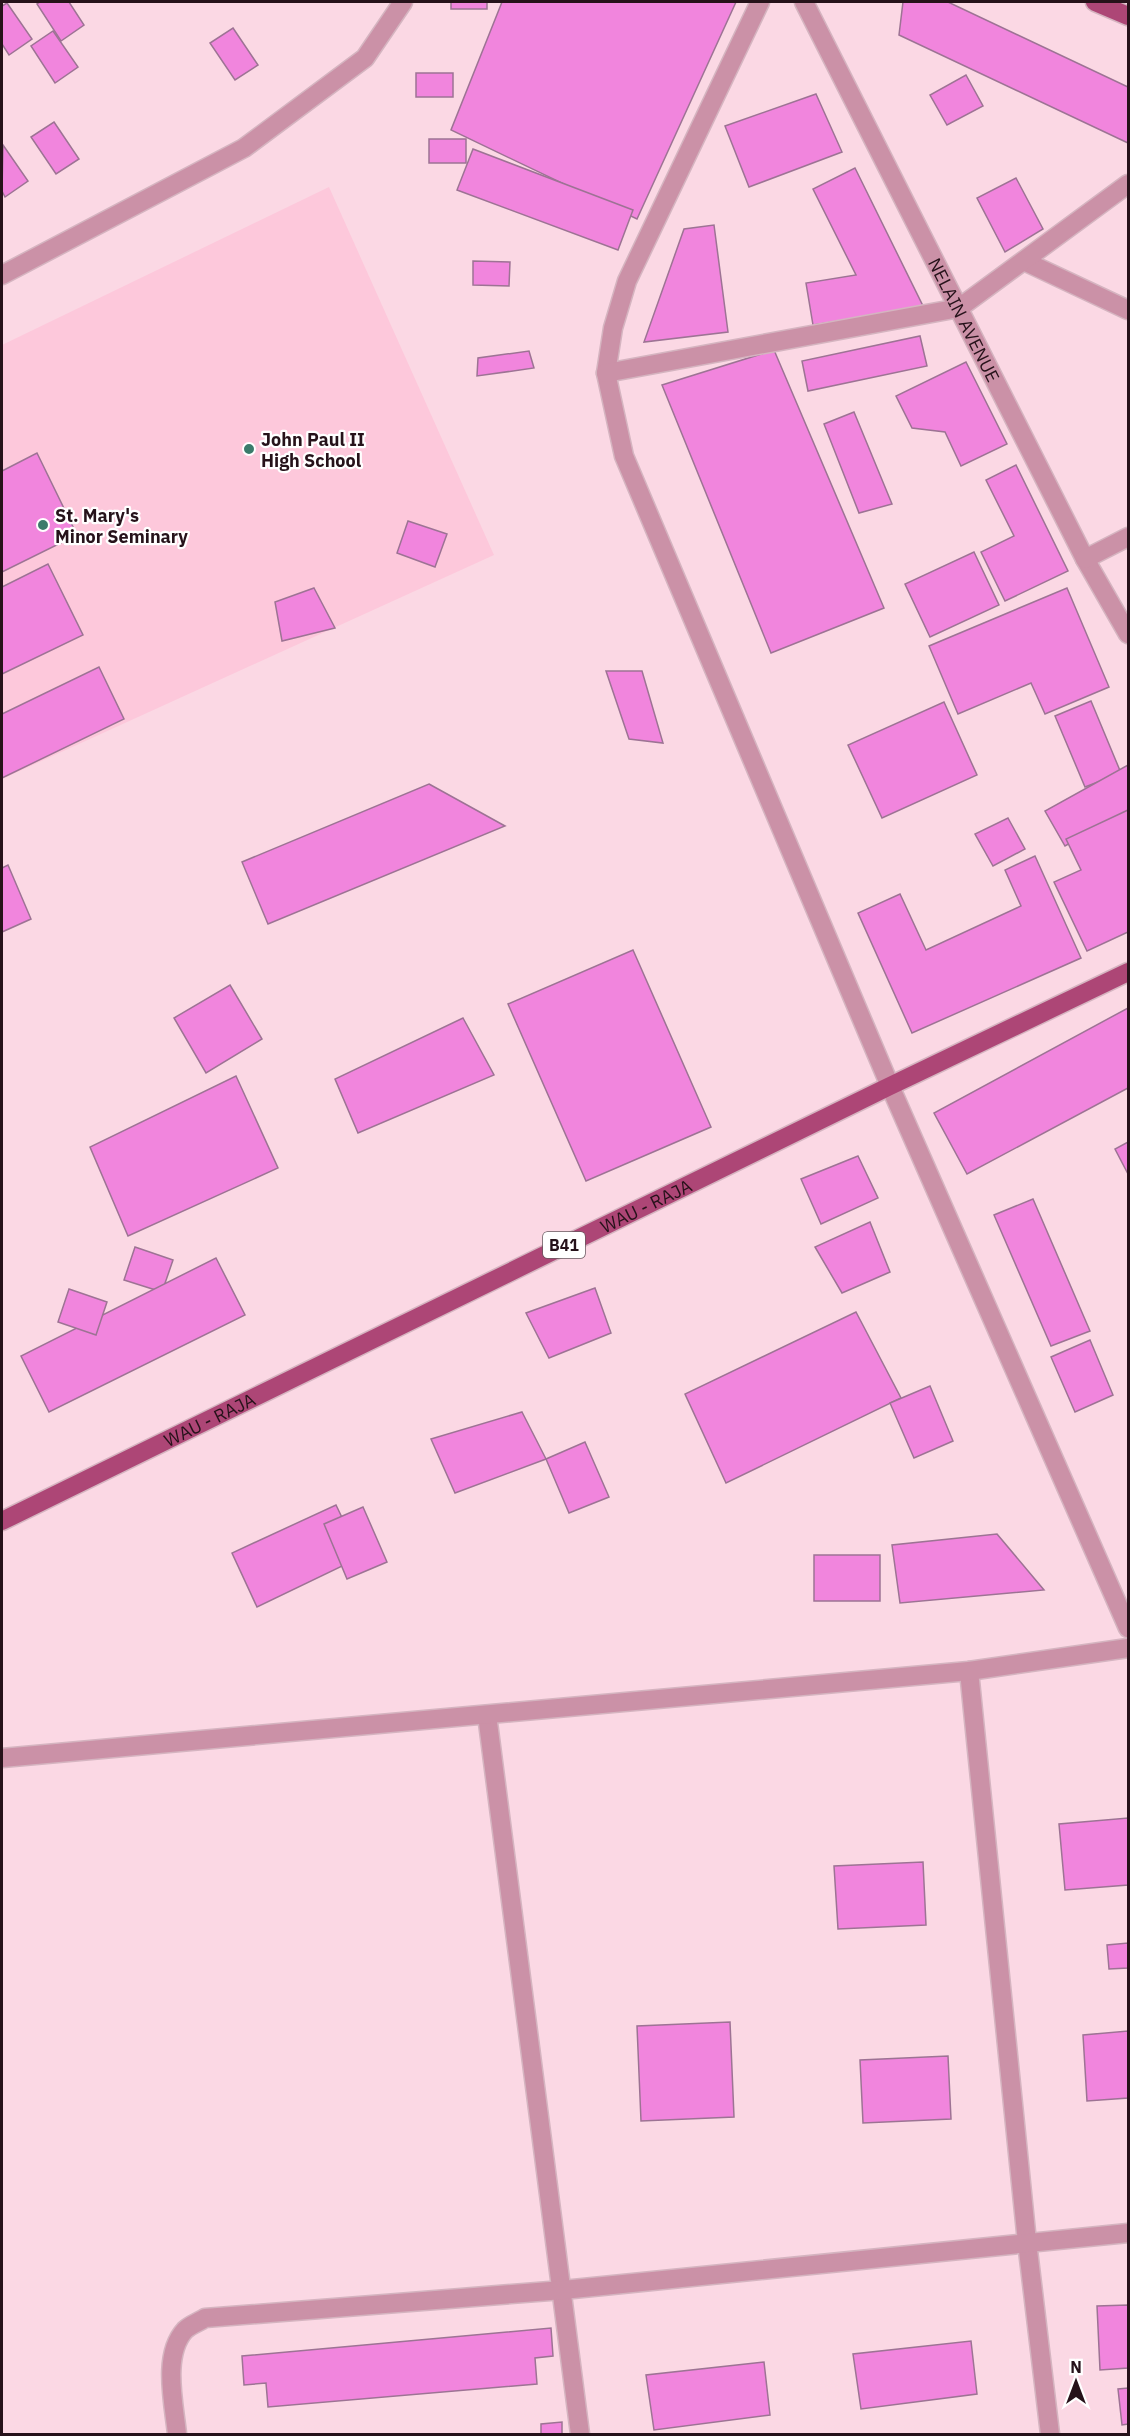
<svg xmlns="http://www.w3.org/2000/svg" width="1130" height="2436" font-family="'IBM Plex Sans',sans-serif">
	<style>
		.built { fill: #fdc8db }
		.building { fill: #f185dd; stroke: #9d7394; stroke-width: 1.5 }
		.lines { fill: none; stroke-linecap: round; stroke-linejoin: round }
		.minor-casing { stroke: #d5b4c0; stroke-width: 21 }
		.major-casing { stroke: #d5b4c0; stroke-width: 21 }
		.minor { stroke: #cb91a7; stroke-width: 18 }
		.major { stroke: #ad4676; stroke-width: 18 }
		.poi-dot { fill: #3b7b6b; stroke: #fff; stroke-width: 2 }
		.labels { text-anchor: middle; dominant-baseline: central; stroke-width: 4.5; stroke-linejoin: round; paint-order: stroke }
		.shield { fill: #fff; stroke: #67595f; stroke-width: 1.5 }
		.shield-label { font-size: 16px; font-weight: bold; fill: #26121a }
		.street-label { font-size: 18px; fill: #26121a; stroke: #fff }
		.poi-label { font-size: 18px; font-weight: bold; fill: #26121a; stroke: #fff; text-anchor: start }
	</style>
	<rect width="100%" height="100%" fill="#fbd8e4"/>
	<!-- built -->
	<polygon class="built" points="329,187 494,555 2,779 2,345"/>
	<!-- building -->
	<g class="building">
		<polygon points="40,2 69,2 84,25 61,41 37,4"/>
		<rect x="451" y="2" width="36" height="7"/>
		<polygon points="502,2 736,2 637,219 451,130"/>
		<polygon points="903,2 948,2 1128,87 1128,143 899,35"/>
		<polygon points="7,3 32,39 9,55 2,44 2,6"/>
		<polygon points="233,28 258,65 235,80 210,43"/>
		<polygon points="53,31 78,67 55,83 31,46"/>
		<rect x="416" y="73" width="37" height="24"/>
		<polygon points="966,75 983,106 947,125 930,95"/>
		<polygon points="816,94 842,152 749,187 725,126"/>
		<polygon points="54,122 79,159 56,174 31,137"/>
		<rect x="429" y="139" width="37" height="24"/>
		<polygon points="3,145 28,181 5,197 2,191"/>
		<polygon points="473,149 633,210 618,250 457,190"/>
		<polygon points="855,168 924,308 813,325 806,283 856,275 813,189"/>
		<polygon points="1016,178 1043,229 1005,252 977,198"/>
		<polygon points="714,225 728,332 644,342 684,229"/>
		<polygon points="473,261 510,262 509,286 473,285"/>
		<polygon points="920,336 927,366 808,391 802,361"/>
		<polygon points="774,350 884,608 771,653 662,385"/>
		<polygon points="529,351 534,368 477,376 478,358"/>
		<polygon points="966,362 1007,444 961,466 945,432 912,428 896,396"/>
		<polygon points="854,412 892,504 859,513 824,424"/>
		<polygon points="37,453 77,535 2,572 2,471"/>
		<polygon points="1016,465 1068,571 1005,601 981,552 1014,536 986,480"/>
		<polygon points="408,521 447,534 435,567 397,553"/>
		<polygon points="974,552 999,605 930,637 905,584"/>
		<polygon points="48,564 83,635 2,674 2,587"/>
		<polygon points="314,588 335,628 282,641 275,602"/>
		<polygon points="1067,588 1109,687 1045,714 1031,683 958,714 929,646"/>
		<polygon points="99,667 124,719 2,778 2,714"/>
		<polygon points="606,671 642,671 663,743 629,739"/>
		<polygon points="1091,701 1121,773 1085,787 1055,716"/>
		<polygon points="944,702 977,775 882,818 848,745"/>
		<polygon points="1128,765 1128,811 1065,846 1045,811"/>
		<polygon points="429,784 505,826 268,924 242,862"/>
		<polygon points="1128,810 1128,932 1087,951 1054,882 1081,870 1066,839"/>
		<polygon points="1008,818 1025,849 993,866 975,834"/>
		<polygon points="1035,856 1081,958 912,1033 858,913 900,894 926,950 1021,906 1005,870"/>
		<polygon points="8,865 31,919 2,932 2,868"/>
		<polygon points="633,950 711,1127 586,1181 508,1004"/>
		<polygon points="230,985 262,1039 206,1073 174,1018"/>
		<polygon points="1128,1008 1128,1088 967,1174 934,1113"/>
		<polygon points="463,1018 494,1075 358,1133 335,1079"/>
		<polygon points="236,1076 278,1168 128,1236 90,1147"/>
		<polygon points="1128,1142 1128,1174 1115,1149"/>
		<polygon points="858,1156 878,1198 821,1224 801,1179"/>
		<polygon points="1033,1199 1090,1331 1051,1346 994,1215"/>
		<polygon points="870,1222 890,1272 842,1293 815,1247"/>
		<polygon points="135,1247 173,1260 162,1292 124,1280"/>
		<polygon points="216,1258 245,1315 49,1412 21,1356"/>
		<polygon points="595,1288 611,1333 549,1358 526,1313"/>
		<polygon points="69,1289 107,1302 96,1335 58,1322"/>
		<polygon points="856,1312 901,1398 726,1483 685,1394"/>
		<polygon points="1090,1340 1113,1395 1075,1412 1051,1357"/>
		<polygon points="930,1386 953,1441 914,1458 890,1403"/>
		<polygon points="522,1412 546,1459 455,1493 431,1439"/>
		<polygon points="585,1442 609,1497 569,1513 546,1459"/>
		<polygon points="336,1505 361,1557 257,1607 232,1553"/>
		<polygon points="363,1507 387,1562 347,1579 324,1524"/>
		<polygon points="997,1534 1044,1590 900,1603 892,1545"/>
		<rect x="814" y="1555" width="66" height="46"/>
		<polygon points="1128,1818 1128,1885 1065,1890 1059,1824"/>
		<polygon points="923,1862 926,1925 838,1929 834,1866"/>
		<polygon points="1128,1943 1128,1968 1109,1969 1107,1945"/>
		<polygon points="730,2022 734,2117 641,2121 637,2026"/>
		<polygon points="1128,2031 1128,2098 1087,2101 1083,2035"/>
		<polygon points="948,2056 951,2119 863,2123 860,2060"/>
		<polygon points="1128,2305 1128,2368 1100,2370 1097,2306"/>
		<polygon points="551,2328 553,2356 535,2358 537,2384 268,2407 266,2383 244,2385 242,2356"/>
		<polygon points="971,2341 977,2394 861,2409 853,2354"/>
		<polygon points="764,2362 770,2415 654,2430 646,2375"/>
		<polygon points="1128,2388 1128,2424 1122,2425 1118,2389"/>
		<polygon points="562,2422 562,2434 541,2434 541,2424"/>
	</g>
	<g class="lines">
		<!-- minor casing -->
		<g class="minor-casing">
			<g id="minor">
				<polyline points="760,2 627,281 613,328 606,373 624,456 890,1086 1128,1628"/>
				<path id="s1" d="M804,2L1085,559L1128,634"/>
				<polyline points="1024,261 1128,310"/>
				<polyline points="2,275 244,148 365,58 403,2"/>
				<polyline points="606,373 959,308 1128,184"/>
				<polyline points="1085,559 1128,537"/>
				<polyline points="969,1671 1027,2242 1050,2434"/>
				<polyline points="487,1715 580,2434"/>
				<polyline points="2,1758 969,1671 1128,1648"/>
				<path d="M177,2434C174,2404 162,2355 185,2330C190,2325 199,2322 205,2318L563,2290L1128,2233"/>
			</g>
		</g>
		<!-- major casing -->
		<g class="major-casing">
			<g id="major">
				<polyline points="1095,2 1128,16"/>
				<path id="s2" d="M2,1521L890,1086L1128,972"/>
			</g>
		</g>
		<!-- minor -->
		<use href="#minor" class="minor"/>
		<!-- major -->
		<use href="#major" class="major"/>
	</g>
	<!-- markers -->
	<g class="poi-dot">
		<circle cx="249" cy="449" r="6"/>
		<circle cx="43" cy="525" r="6"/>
	</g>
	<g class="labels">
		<!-- shield labels -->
		<rect class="shield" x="543" y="1232" width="42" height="26" rx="4.5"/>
		<g class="shield-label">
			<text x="564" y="1245">B41</text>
		</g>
		<!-- street labels -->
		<g class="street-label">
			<text stroke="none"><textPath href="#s1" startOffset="356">NELAIN AVENUE</textPath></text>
			<text stroke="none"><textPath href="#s2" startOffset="717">WAU - RAJA</textPath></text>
			<text stroke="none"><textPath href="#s2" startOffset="231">WAU - RAJA</textPath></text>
		</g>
		<!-- poi labels -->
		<g class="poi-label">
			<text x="261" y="439">John Paul II<tspan x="261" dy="21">High School</tspan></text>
			<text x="55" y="515">St. Mary's<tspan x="55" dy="21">Minor Seminary</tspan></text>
		</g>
	</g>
	<!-- border -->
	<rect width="1130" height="2436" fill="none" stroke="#26121a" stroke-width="6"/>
	<!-- north arrow -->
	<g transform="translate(1076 2382)" stroke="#ffffff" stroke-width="4.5" paint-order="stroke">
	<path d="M0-4.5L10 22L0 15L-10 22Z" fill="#26121a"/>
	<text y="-9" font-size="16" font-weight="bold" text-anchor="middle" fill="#26121a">N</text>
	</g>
</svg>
